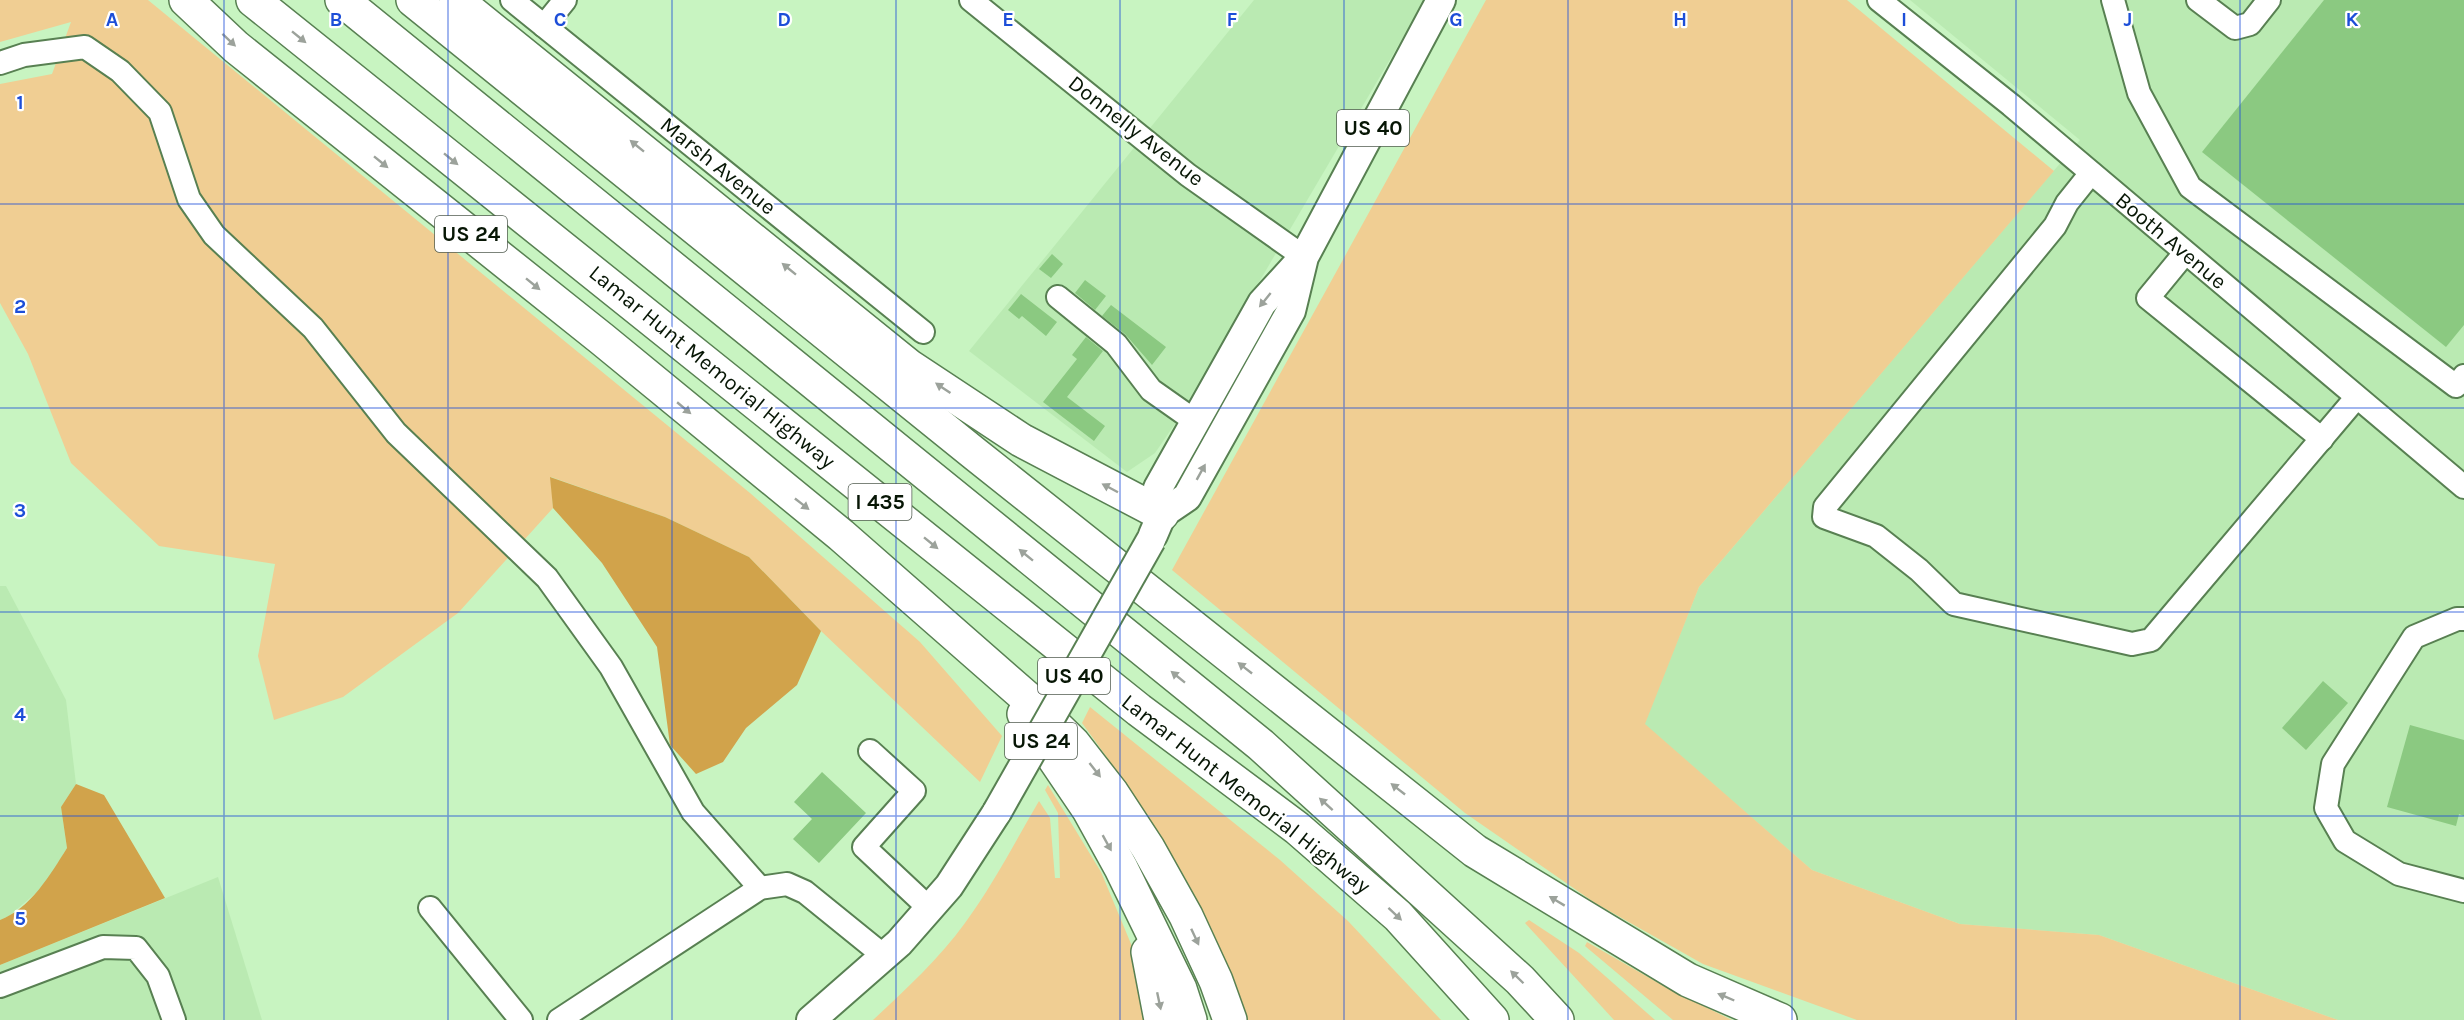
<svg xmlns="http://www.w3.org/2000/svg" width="2464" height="1020" font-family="Karla,sans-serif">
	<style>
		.built { fill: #baeab2 }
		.green { fill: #f0ce93 }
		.forest { fill: #d1a34b }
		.building { fill: #8bc981 }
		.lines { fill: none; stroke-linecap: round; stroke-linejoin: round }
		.minor-casing { stroke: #588052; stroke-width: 26 }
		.major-casing { stroke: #588052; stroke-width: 32 }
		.highway-casing { stroke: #588052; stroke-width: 36 }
		.minor { stroke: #fff; stroke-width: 22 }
		.major { stroke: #fff; stroke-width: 28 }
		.highway { stroke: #fff; stroke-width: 33 }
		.major-bridge-casing { stroke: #588052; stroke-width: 32; stroke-linecap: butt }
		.major-bridge { stroke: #fff; stroke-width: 28 }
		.oneway { fill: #9ca29b }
		.grid { fill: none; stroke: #1d4ed8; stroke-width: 1.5; stroke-opacity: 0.55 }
		.labels { text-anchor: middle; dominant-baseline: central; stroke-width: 4.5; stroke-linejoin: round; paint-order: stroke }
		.shield { fill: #fff; stroke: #515c50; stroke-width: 1.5 }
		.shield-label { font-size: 21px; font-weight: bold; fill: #071605 }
		.street-label { font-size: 22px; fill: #071605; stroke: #fff }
		.grid-label { font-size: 20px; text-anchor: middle; font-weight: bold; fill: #1d4ed8; stroke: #fff; stroke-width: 4.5; stroke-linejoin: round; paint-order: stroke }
	</style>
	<rect width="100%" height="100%" fill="#c8f4c1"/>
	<g class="built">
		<path d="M1254 0H1425L1179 418 1155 453 1127 472 969 351Z"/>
		<path d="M1910 0H2464V1020H2338L2099 935 1960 924 1812 870 1644 724 1699 587 2080 140Z"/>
		<path d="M0 586H6L66 700 76 784 61 807 67 848 44 886 9 916 0 920Z"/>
		<path d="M218 877 262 1020H0V965Z"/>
	</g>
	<g class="green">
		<path d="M0 0H148L750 493 920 642 1002 736 980 782 821 631 749 557 665 517 551 477 553 508 458 613 343 697 274 720 258 656 275 564 159 546 71 463 28 354 0 303V84L52 74 71 22 0 42Z"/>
		<path d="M1486 0H1847L2054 171 1699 587 1645 724 1812 870 1960 924 2099 935 2338 1020H1857L1703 964 1595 903 1465 813 1172 570Z"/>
		<path d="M1090 707 1280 860 1348 921 1441 1020H1247C1211 905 1152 819 1082 723Z"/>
		<path d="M1048 785 1101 872 1119 915 1136 956 1148 1020H873C905 990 939 959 965 923 993 885 1015 842 1039 801L1050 818 1055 878H1060L1058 813 1045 790Z"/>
		<path d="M1529 920 1579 953 1655 1020H1614L1525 923Z"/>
		<path d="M1587 942 1667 988 1732 1020H1673L1585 946Z"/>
	</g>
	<g class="forest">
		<path d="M550 477 665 517 749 557 821 631 797 685 746 728 723 762 696 774 670 745 657 647 602 563 553 508Z"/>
		<path d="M76 784 104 795 165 898 0 965V920C31 908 50 875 67 848L61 807Z"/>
	</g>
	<g class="building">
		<path d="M2324 0H2464V325L2446 347 2202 152Z"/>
		<path d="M1052 254 1063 264 1051 278 1039 269Z"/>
		<path d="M1085 280 1106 296 1095 310 1075 293Z"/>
		<path d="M1021 294 1057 322 1046 336 1022 316 1019 319 1008 310Z"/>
		<path d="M1111 305 1166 347 1152 365 1125 334 1102 316Z"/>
		<path d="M1086 337 1103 351 1067 397 1105 426 1094 441 1043 402 1077 359 1072 355Z"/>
		<path d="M2323 681 2348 703 2306 750 2282 728Z"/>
		<path d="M2410 725 2464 740V816L2459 814 2456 826 2387 807Z"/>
		<path d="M822 772 866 813 819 863 793 839 812 819 794 802Z"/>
	</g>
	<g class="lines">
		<g class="minor-casing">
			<g id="minor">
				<path d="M512 0 923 332"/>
				<path d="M971 0 1188 175 1304 257"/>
				<path d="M1879 0 2011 105 2464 487"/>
				<path d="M2113 0 2139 93 2190 187 2456 386 2464 376"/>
				<path d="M2198 0 2235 28 2250 24 2269 0"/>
				<path d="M544 26 565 0"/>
				<path d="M0 63 24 55 85 47 120 71 160 112 189 199 214 235 313 328 396 433 547 578 611 667 693 812 760 888"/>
				<path d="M2091 173 2067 203 2055 226 1825 507 1824 517 1876 536 1919 570 1954 604 2132 644 2151 640 2356 398"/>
				<path d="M2185 253 2148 298 2322 439"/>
				<path d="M1058 297 1116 344 1151 390 1195 421"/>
				<path d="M2464 619H2457L2414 637 2333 764 2326 808 2345 841 2399 874 2464 891"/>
				<path d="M870 751 914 791 864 847 929 908"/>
				<path d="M430 908 521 1020"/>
				<path d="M0 986 103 947 136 948 158 976 174 1020"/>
				<path d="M559 1020 760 888 787 884 805 892 884 956"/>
			</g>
		</g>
		<g class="major-casing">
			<g id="major">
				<path d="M1162 514 1158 488 1262 303 1303 258"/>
				<path d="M1153 535 1162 514 1187 497 1291 311 1304 257 1441 0"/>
				<path d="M811 1020 899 943 949 886 997 812"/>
			</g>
		</g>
		<g class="highway-casing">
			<g id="highway">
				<path d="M186 0 236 47 602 339 841 535 1027 698 1073 743 1112 793 1148 848 1186 916 1216 981 1230 1020"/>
				<path d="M253 0 1139 710 1297 828 1398 916 1492 1020"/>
				<path d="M342 0 1261 745 1520 980 1557 1020"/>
				<path d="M413 0 975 454 1475 851 1688 980 1780 1020"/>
				<path d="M456 0 909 366 1021 440 1162 514"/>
				<path d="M1024 714 1089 810 1121 868 1180 989 1190 1020"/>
				<path d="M1148 952 1161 1020"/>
			</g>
		</g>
		<use href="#minor" class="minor"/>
		<use href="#major" class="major"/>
		<use href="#highway" class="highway"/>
		<g class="major-bridge-casing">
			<path id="major-bridge" d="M997 812 1151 540"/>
		</g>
		<use href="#major-bridge" class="major-bridge"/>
	</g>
	<defs><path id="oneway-solid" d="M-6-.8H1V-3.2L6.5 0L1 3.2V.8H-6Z" transform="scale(1.5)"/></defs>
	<g class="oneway">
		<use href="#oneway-solid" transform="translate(299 37) rotate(39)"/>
		<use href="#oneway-solid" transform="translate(229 40) rotate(43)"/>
		<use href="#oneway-solid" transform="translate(637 146) rotate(-141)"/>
		<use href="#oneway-solid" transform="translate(451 159) rotate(39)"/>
		<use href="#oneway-solid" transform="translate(381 162) rotate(39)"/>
		<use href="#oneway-solid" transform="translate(789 269) rotate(-141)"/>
		<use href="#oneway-solid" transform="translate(533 284) rotate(39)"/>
		<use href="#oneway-solid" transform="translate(1265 300) rotate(129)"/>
		<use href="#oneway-solid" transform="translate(943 388) rotate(-146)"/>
		<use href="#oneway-solid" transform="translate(684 408) rotate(40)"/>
		<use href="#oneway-solid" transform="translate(1201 472) rotate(-61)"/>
		<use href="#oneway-solid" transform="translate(1110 488) rotate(-152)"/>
		<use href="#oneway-solid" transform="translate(802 504) rotate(38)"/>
		<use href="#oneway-solid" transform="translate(931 543) rotate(39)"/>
		<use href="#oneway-solid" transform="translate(1026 555) rotate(-141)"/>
		<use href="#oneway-solid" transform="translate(1245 668) rotate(-142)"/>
		<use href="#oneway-solid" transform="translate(1178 677) rotate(-141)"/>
		<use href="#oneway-solid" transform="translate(1095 770) rotate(52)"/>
		<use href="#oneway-solid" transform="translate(1398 789) rotate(-142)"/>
		<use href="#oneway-solid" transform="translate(1326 804) rotate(-138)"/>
		<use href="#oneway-solid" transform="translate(1107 843) rotate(61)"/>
		<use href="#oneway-solid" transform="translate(1557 901) rotate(-149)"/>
		<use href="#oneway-solid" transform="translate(1395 914) rotate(43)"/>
		<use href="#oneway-solid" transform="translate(1195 937) rotate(65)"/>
		<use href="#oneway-solid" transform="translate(1517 977) rotate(-136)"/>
		<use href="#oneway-solid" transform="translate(1726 997) rotate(-157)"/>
		<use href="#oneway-solid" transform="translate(1159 1001) rotate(78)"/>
	</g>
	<path class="grid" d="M224 0V1020M448 0V1020M672 0V1020M896 0V1020M1120 0V1020M1344 0V1020M1568 0V1020M1792 0V1020M2016 0V1020M2240 0V1020M0 204H2464M0 408H2464M0 612H2464M0 816H2464"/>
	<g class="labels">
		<g class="shield">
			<rect x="1337" y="110" width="72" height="36" rx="4.5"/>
			<rect x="435" y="216" width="72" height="36" rx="4.5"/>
			<rect x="848.5" y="484" width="63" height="36" rx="4.5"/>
			<rect x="1038" y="658" width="72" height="36" rx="4.5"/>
			<rect x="1005" y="723" width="72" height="36" rx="4.5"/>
		</g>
		<g class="shield-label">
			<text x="1373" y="128">US 40</text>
			<text x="471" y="234">US 24</text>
			<text x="880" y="502">I 435</text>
			<text x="1074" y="676">US 40</text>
			<text x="1041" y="741">US 24</text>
		</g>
		<g class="street-label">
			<text transform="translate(1136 131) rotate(38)">Donnelly Avenue</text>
			<text transform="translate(718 166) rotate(39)">Marsh Avenue</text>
			<text transform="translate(2171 241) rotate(40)">Booth Avenue</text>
			<text transform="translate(712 367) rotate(39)">Lamar Hunt Memorial Highway</text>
			<text transform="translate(1246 794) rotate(38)">Lamar Hunt Memorial Highway</text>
		</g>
	</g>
	<g class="grid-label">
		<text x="112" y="26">A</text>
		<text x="336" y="26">B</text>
		<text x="560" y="26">C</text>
		<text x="784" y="26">D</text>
		<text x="1008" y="26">E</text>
		<text x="1232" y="26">F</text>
		<text x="1456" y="26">G</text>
		<text x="1680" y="26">H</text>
		<text x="1904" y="26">I</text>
		<text x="2128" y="26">J</text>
		<text x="2352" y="26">K</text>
		<text x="20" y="109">1</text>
		<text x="20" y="313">2</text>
		<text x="20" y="517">3</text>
		<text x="20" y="721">4</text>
		<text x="20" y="925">5</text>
	</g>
</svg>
